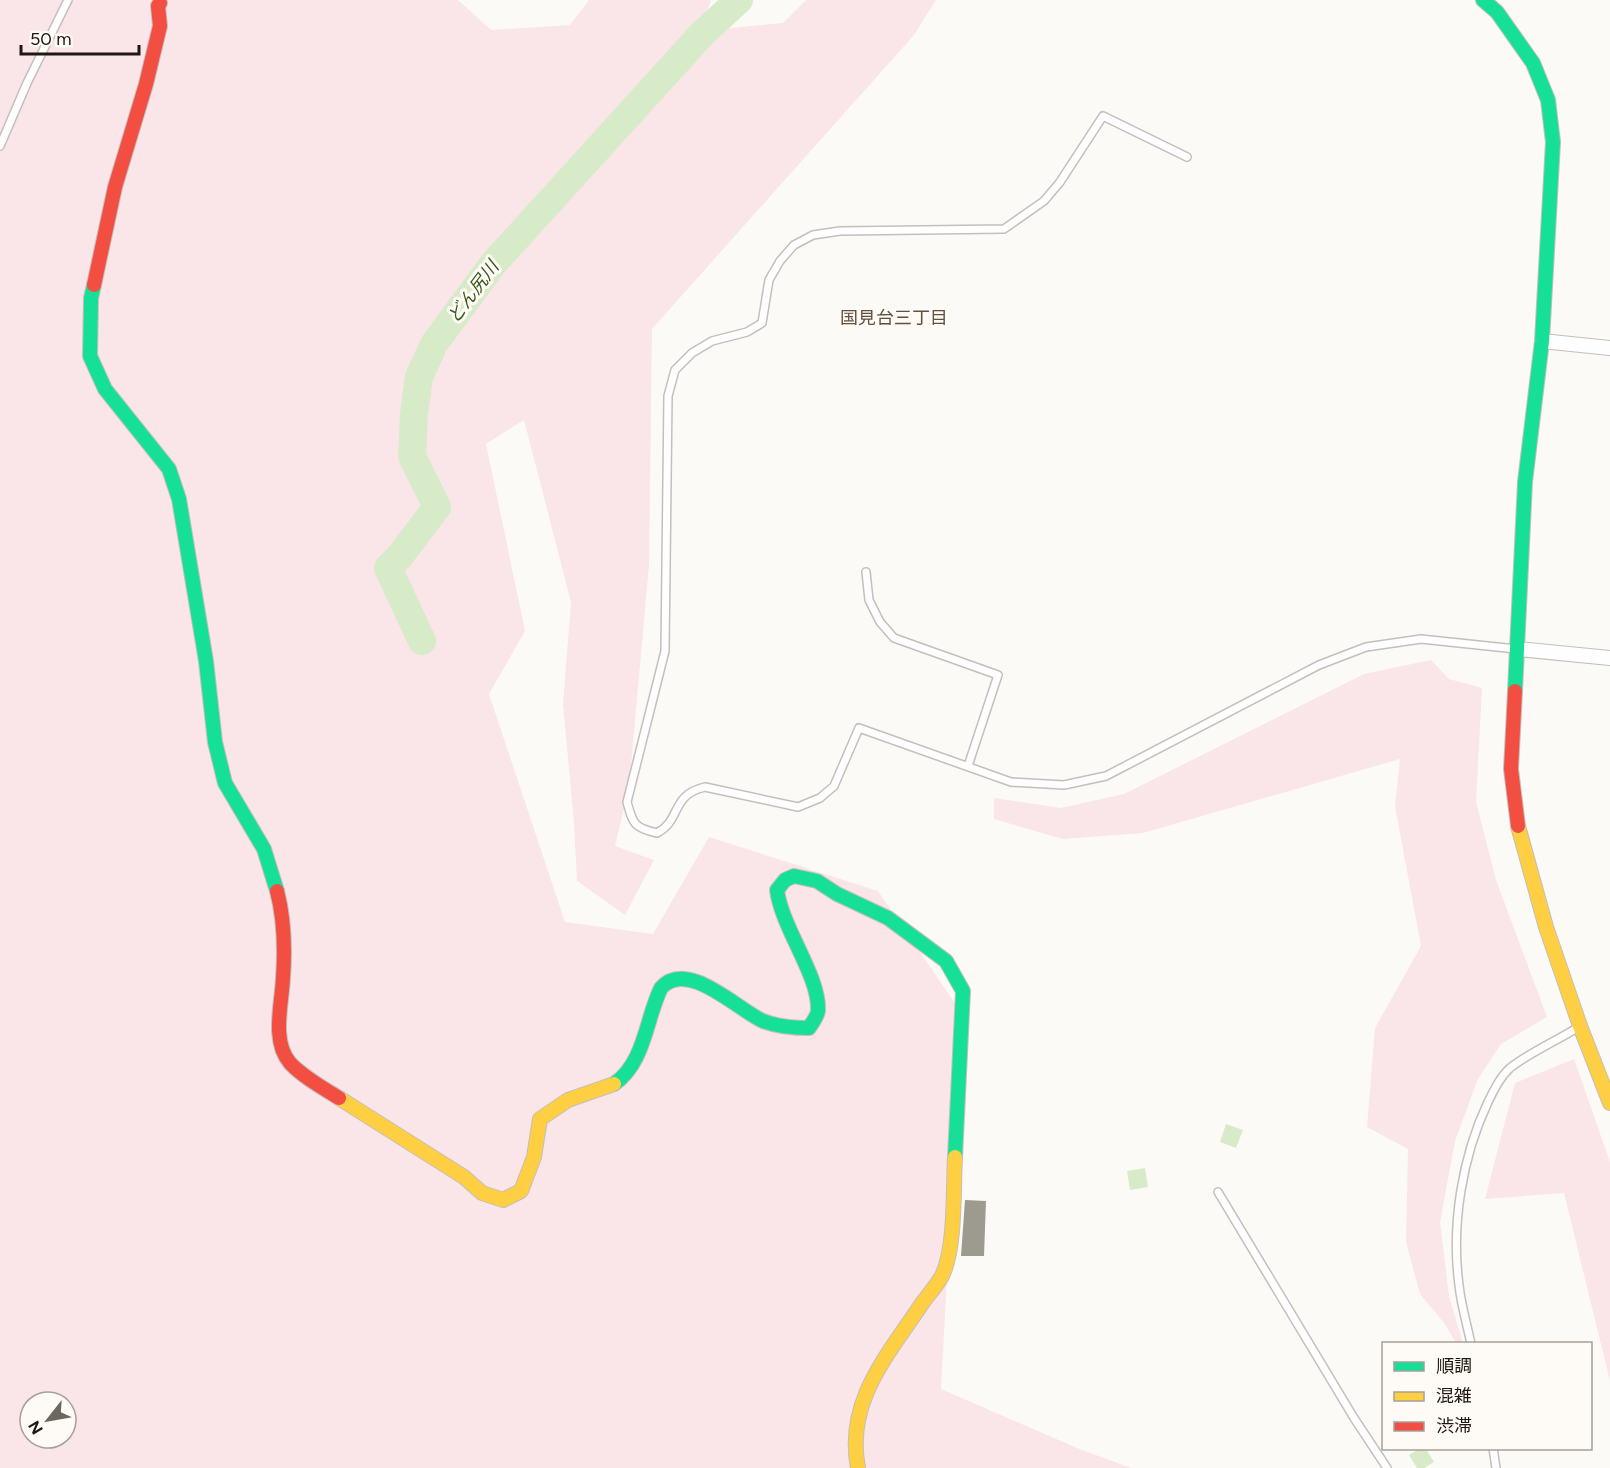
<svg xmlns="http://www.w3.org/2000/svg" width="1610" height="1468" font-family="Figtree,'Noto Sans JP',sans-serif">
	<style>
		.green { fill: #fae5e9; fill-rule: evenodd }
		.water { fill: #d7ebc8 }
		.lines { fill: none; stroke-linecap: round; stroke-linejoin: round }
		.river { stroke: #d7ebc8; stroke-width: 28 }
		.building { fill: #9d9a8f }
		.lane-casing { stroke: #c4bfba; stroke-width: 10 }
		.street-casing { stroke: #c4bfba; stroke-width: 16 }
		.fast-casing { stroke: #c4bfba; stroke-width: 16 }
		.slow-casing { stroke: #c4bfba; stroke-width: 16 }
		.jam-casing { stroke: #c4bfba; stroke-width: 16 }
		.lane { stroke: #fffefe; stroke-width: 7 }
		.street { stroke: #fffefe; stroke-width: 14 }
		.fast { stroke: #16e098; stroke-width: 14 }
		.slow { stroke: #ffcf43; stroke-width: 14 }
		.jam { stroke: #f24e42; stroke-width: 14 }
		.labels { text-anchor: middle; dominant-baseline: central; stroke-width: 6; stroke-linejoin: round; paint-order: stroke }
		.water-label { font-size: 18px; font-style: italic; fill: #365918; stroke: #fefaf5 }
		.neighbourhood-label { font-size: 18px; fill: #63503f; stroke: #fefaf5 }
	</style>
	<rect width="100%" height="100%" fill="#fcfaf7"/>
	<g class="green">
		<path d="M0 0H458L491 30 570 25 589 0H711L700 31 783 23 806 0H936L914 35 652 329 649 565 629 787 615 846 654 860 625 915 577 881 574 823 563 704 571 602 524 420 486 444 525 631 489 694 565 922 653 934 709 837 878 891 961 1012 941 1389 1077 1448 1131 1468H0ZM30 1402H66V1438H30Z"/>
		<path d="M1431 660 1449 679 1482 688 1476 802 1496 880 1547 1017 1501 1044 1478 1079 1455 1141 1440 1222 1449 1296 1463 1344 1456 1343 1445 1324 1420 1294 1406 1242 1408 1149 1367 1127 1375 1028 1421 946 1395 806 1400 759 1143 833 1063 839 994 819V798L1061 808 1124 794 1364 674Z"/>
		<path d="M1574 1059 1610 1162V1381L1564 1193 1485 1199 1515 1083Z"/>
	</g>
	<g class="water">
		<path d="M1226 1124 1243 1130 1236 1148 1220 1142Z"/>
		<path d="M1145 1168 1148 1187 1130 1190 1127 1171Z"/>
		<path d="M1419 1449H1426L1434 1462 1424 1468H1417L1409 1455Z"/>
	</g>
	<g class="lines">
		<path class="river" d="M422 641 388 568 400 556 437 507 412 456 414 414 419 377 434 344 493 264 702 34 739 0"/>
	</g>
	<path class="building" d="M965 1200 986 1201 984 1256H961Z"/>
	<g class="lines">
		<g class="lane-casing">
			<g id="lane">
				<path d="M0 146 27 83 68 0"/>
				<path d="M1187 157 1103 116 1060 182 1044 201 1004 229 840 231 813 235 794 245 780 261 769 280 762 323 747 332 712 341 692 353 675 370 668 396 665 651 627 802C633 824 634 828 657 833 682 820 670 795 705 787L798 807 820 798 834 786 859 728 1011 782 1064 785 1106 776 1319 665 1366 647 1421 639 1516 649"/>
				<path d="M866 572 869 600 880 622 894 638 998 675 968 766"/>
				<path d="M1218 1192 1354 1418 1387 1468"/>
				<path d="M1471 1344C1467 1324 1461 1305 1459 1285 1451 1225 1462 1157 1488 1102 1494 1090 1500 1077 1510 1068 1527 1054 1558 1040 1577 1028"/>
				<path d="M1493 1448 1496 1468"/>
			</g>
		</g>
		<g class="street-casing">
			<g id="street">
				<path d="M1542 341 1610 348"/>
				<path d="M1518 649 1610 658"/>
			</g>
		</g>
		<g class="fast-casing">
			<g id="fast">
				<path d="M1483 0 1497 12 1533 63 1548 100 1553 142 1542 341 1525 482 1515 691"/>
				<path d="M94 285 91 298 90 356 105 389 169 469 179 499 206 661 215 742 225 783 264 849 277 891"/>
				<path d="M614 1084C645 1063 646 1018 661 988 687 958 738 1010 763 1021 778 1027 793 1028 809 1028 812 1023 817 1017 818 1011 820 976 782 929 777 890L785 880 794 876 817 881 837 894 888 918 946 961 963 991 955 1157"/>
			</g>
		</g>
		<g class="slow-casing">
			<g id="slow">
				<path d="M1518 826 1546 927 1580 1026 1610 1103"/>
				<path d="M339 1098 464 1177 482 1193 503 1200 521 1191 534 1157 540 1119 568 1100 614 1084"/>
				<path d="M858 1468C845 1401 888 1355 923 1302 929 1294 937 1285 942 1276 956 1247 953 1190 955 1157"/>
			</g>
		</g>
		<g class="jam-casing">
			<g id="jam">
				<path d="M94 285 115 187 146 84 160 26 158 6 160 3"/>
				<path d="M1515 691 1511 769 1518 826"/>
				<path d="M277 891C284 918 285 950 283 978 282 1003 271 1041 290 1063 303 1077 323 1088 339 1098"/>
			</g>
		</g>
		<use href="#lane" class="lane"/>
		<use href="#street" class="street"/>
		<use href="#fast" class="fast"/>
		<use href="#slow" class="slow"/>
		<use href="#jam" class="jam"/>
	</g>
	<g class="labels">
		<g class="water-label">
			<text transform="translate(473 292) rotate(-53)">どん尻川</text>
		</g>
		<g class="neighbourhood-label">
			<text x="894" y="318">国見台三丁目</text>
		</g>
	</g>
	<rect x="1382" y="1342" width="210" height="108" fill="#fefaf5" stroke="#a5a099" stroke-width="1.5"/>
	<rect x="1394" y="1362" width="30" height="9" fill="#16e098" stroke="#a5a099" stroke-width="1.5"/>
	<text x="1436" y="1372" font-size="18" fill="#1f1810">順調</text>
	<rect x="1394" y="1392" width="30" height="9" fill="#ffcf43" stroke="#a5a099" stroke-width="1.5"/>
	<text x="1436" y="1402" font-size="18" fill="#1f1810">混雑</text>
	<rect x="1394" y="1422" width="30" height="9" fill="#f24e42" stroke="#a5a099" stroke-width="1.5"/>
	<text x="1436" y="1432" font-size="18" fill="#1f1810">渋滞</text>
	<g transform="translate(48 1420) rotate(239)"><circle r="28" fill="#fefaf5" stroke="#a5a099" stroke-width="1.5"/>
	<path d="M0-4.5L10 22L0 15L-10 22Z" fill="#6c6761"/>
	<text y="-9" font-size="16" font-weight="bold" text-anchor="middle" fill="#1f1810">N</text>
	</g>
	<path d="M21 45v9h118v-9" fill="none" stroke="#1f1810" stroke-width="3"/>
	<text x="30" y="45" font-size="18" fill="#1f1810" stroke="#fefaf5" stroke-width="4.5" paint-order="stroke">50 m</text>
</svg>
